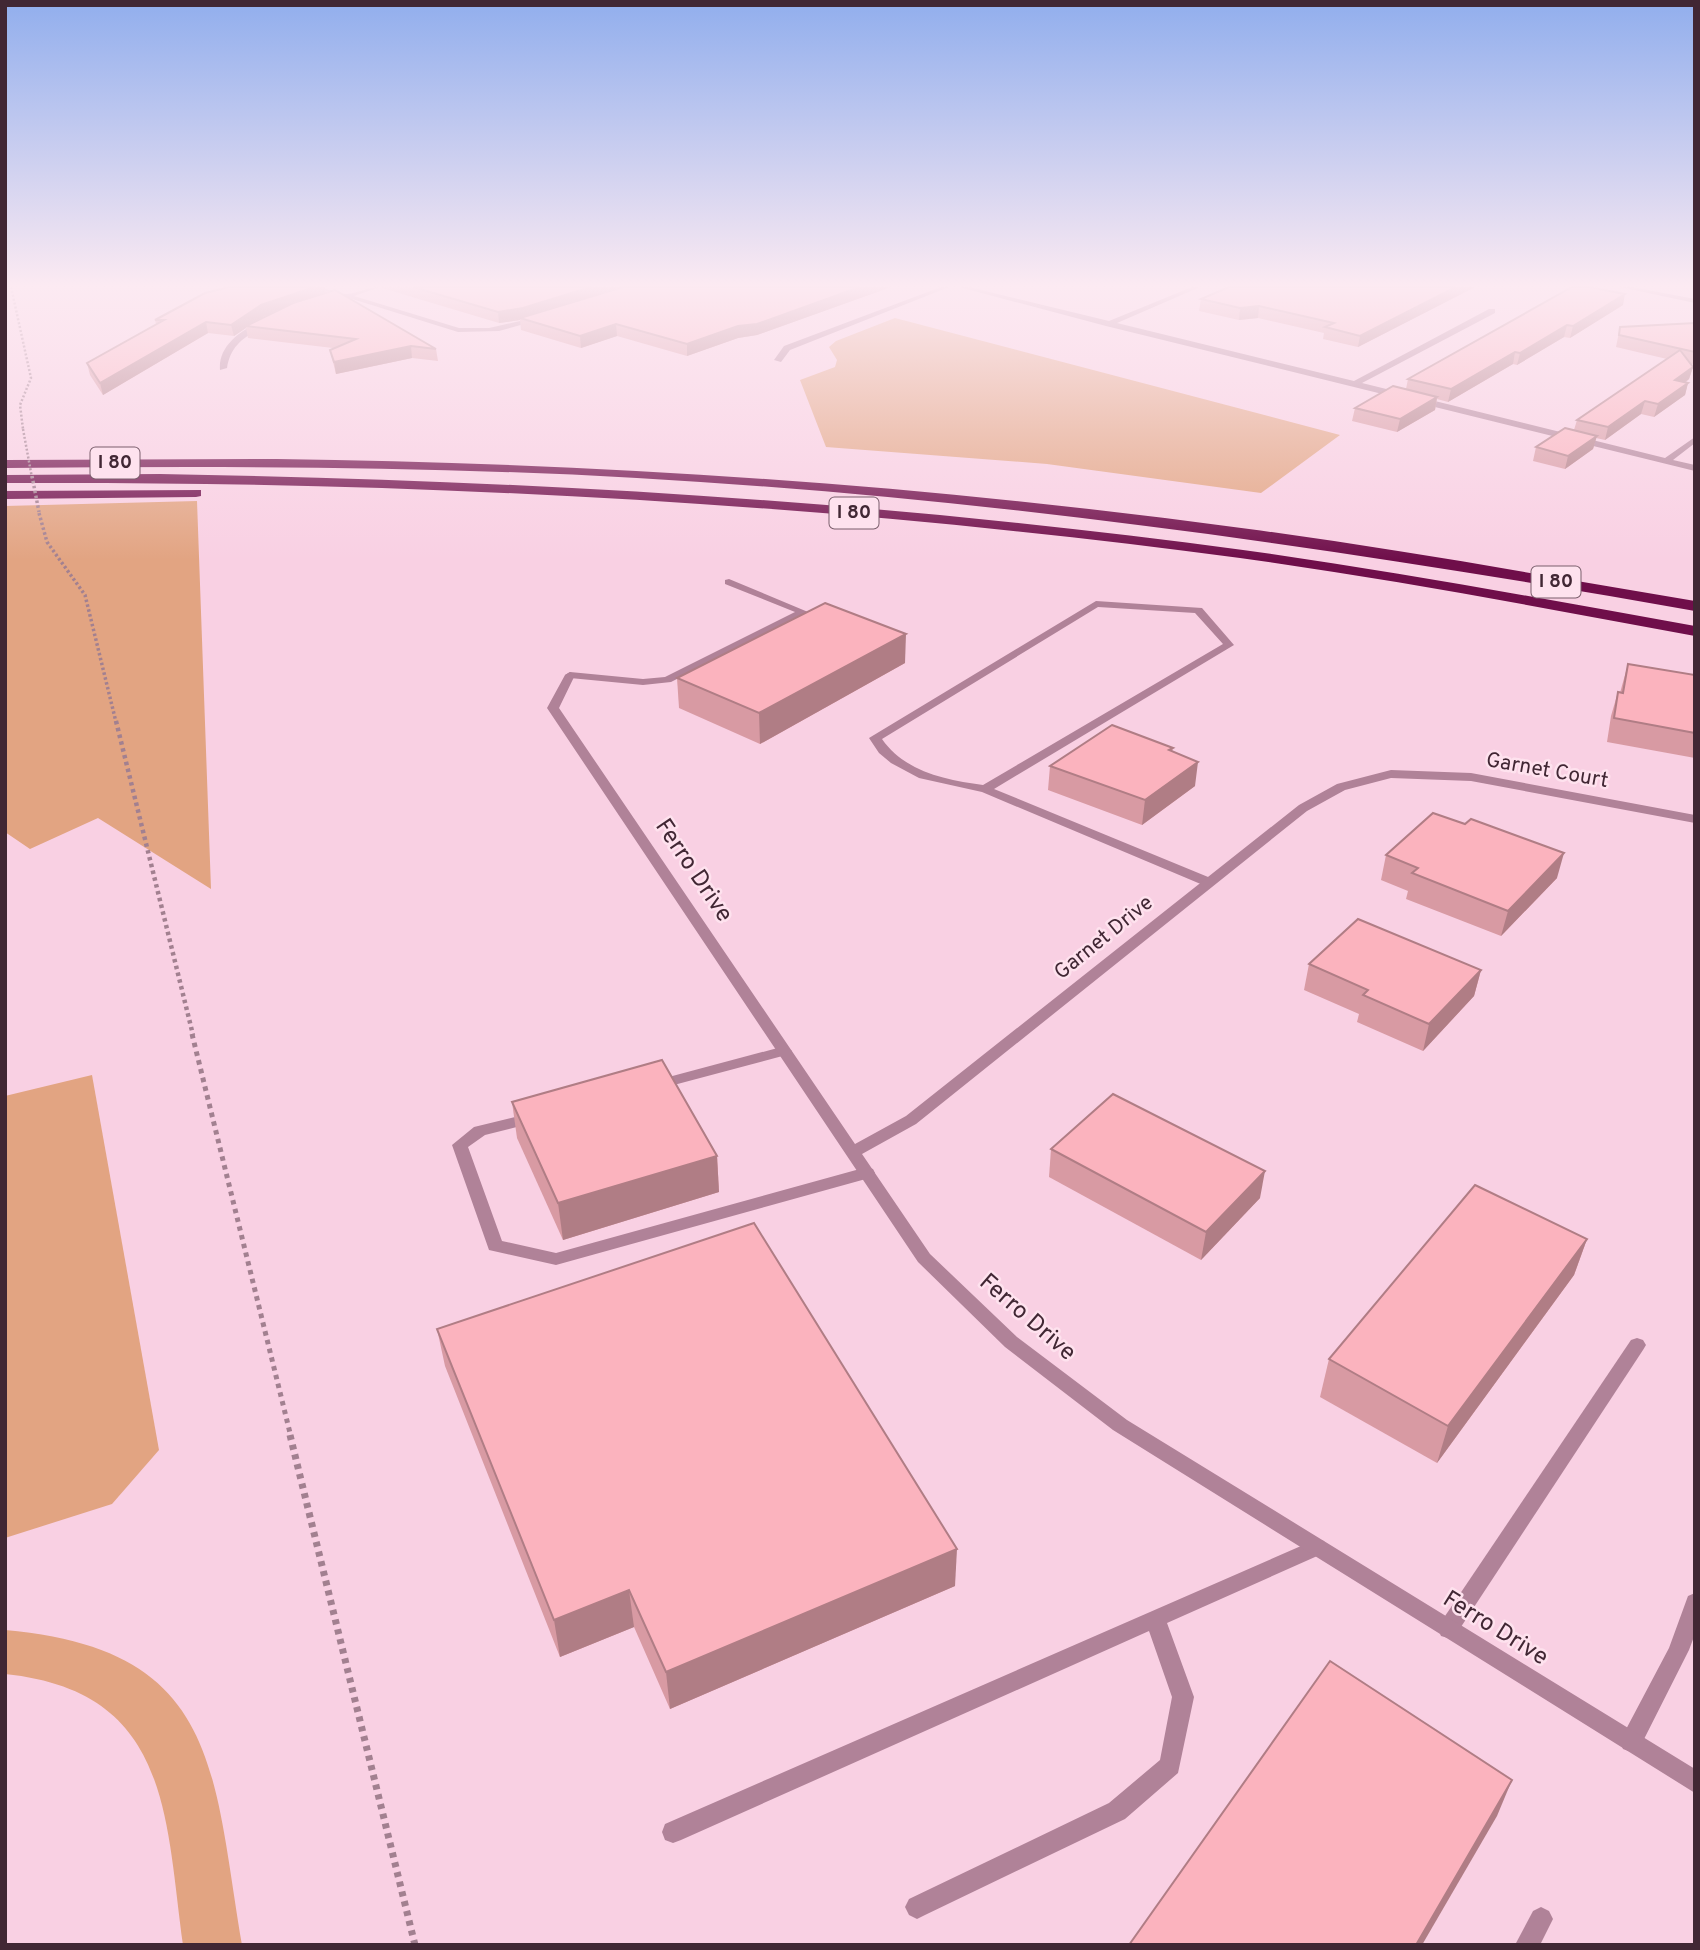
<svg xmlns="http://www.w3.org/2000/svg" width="1700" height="1950" font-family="Overpass,sans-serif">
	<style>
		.green { fill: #e2a482 }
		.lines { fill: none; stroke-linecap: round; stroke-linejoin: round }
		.path-far4 { stroke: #a28090; stroke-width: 2.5; stroke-dasharray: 2 2; stroke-linecap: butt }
		.path-far3 { stroke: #a28090; stroke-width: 3.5; stroke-dasharray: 2.5 2.5; stroke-linecap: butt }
		.path-far2 { stroke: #a28090; stroke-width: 4.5; stroke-dasharray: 3.5 3.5; stroke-linecap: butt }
		.path-far1 { stroke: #a28090; stroke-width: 5; stroke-dasharray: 4.5 4.5; stroke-linecap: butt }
		.path { stroke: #a28090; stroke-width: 7; stroke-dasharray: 5 5; stroke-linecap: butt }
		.service { fill: #b08298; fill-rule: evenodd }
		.minor { fill: #b08298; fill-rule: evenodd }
		.tertiary { fill: #b08298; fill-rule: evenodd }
		.motorway { fill: #6f0e4a; fill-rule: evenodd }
		.path-bridge-far1 { stroke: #a28090; stroke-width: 2.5; stroke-dasharray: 2 2; stroke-linecap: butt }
		.path-bridge { stroke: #a28090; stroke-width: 3.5; stroke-dasharray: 2.5 2.5; stroke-linecap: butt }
		.wall { fill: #d89aa3 }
		.shaded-wall { fill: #b07d85 }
		.building { fill: #fbb3be; stroke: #b07d85; stroke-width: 2 }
		.labels { text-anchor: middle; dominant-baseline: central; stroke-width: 5; stroke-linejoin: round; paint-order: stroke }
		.shield { fill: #fee2ee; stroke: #7a5f6c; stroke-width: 2 }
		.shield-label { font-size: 19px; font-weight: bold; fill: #412734 }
		.street-label { font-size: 21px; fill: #412734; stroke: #fee2ee }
		.near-street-label { font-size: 24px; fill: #412734; stroke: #fee2ee }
	</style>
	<rect width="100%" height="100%" fill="#f9d0e3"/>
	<g class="green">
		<path d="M895 318 1340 435 1261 493 1047 464 826 447 800 380 835 367 837 360 829 347 836 341Z"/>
		<path d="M197 501 211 889 98 818 30 849 5 832V506Z"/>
		<path d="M92 1075 159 1450 112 1504 5 1538V1096Z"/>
		<path d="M5 1630C220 1649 212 1769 242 1945H183C165 1814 170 1691 5 1674Z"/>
	</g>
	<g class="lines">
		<path class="path-far4" d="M11 287 31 378 20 405 23 429"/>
		<path class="path-far3" d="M39 513 47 542 85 595 116 722"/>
		<path class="path-far2" d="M116 721 193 1035"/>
		<path class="path-far1" d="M192 1034 291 1437"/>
		<path class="path" d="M290 1435 415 1945"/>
		<g class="service">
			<path d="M729 579 808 612 671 682 643 685 570 678 565 675 570 672 643 679 665 677 795 612 725 584V580Z"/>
			<path d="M1096 601 1202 608 1234 645 994 789 1213 879 1215 882 1213 885H1203L982 792 919 778 891 763 879 753 869 738ZM1098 607 1195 613 1223 644 983 785C946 780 905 772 882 739Z"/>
			<path d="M785 1046 792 1051 790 1054 655 1090 647 1085 650 1082Z"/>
			<path d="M531 1113 536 1114 539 1118 536 1122 485 1135 468 1147 502 1241 556 1253 867 1167 873 1169 875 1173 873 1177 556 1265 489 1250 452 1145 474 1127Z"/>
			<path d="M1637 1338 1643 1340 1646 1345 1643 1350 1455 1636 1448 1638 1441 1636 1438 1629 1441 1622 1631 1340Z"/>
			<path d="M1317 1539 1324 1541 1327 1547 1324 1553 1167 1623 1194 1697 1178 1773 1125 1819 925 1915 917 1919 909 1915 905 1907 909 1899 1109 1803 1160 1760 1172 1697 1149 1631 681 1840 673 1843 665 1840 662 1832 665 1824Z"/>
			<path d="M1695 1593V1634L1689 1650 1639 1749 1631 1752 1623 1749 1620 1742 1623 1735 1669 1648 1688 1596Z"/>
			<path d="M1541 1907 1549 1911 1553 1919 1540 1945H1515L1533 1911Z"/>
		</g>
		<g class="minor">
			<path d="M314 287C325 287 336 294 347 294 358 293 368 287 380 287L354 296 459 328H489L538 317 542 319 499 331 458 332Z"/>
			<path d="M941 287H949L790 350 781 362 774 360 784 346Z"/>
			<path d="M959 287H969L1109 321 1192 287H1200L1117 323 1354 381 1489 309H1495V313L1362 383 1665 458 1695 437V443L1673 460 1695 465V471L1106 326Z"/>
			<path d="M261 321 268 323C248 336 231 342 227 368L220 370C218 345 242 330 261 321Z"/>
			<path d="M570 672 575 675 559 708 855 1144 906 1116 1299 805 1337 784 1391 770 1471 773 1695 815V823L1471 781 1391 778 1345 790 1307 811 916 1124 862 1154 930 1254 1017 1337 1127 1420 1695 1769V1793L1113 1430 1005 1347 918 1262 547 708 565 675Z"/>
		</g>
		<path class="tertiary" d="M1620 287H1632L1695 299V303Z"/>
		<g class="motorway">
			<path d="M277 459C602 463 927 485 1249 529 1398 549 1546 576 1695 601V611C1344 549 993 498 637 478 426 466 216 466 5 468V460Z"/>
			<path d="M160 474C522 480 884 501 1243 550 1394 571 1544 599 1695 626V636C1544 608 1392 579 1240 558 830 503 418 481 5 483V475Z"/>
			<path d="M201 490V496L196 497 5 499V491Z"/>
		</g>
		<path class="path-bridge-far1" d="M23 429 32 478"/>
		<path class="path-bridge" d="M32 476 39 512"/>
	</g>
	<g class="wall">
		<path d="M229 287H325L326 293 436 349 438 361 412 358 336 374 330 350 333 348 248 338 246 328 234 336 208 333 103 395 90 375 87 363 156 324 155 320Z"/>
		<path d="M381 287H891L757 335 738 338 687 356 617 336 581 348 521 330 520 320 499 323 382 288Z"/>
		<path d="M1229 287H1475L1358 347 1323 339 1324 333 1258 318 1239 320 1199 311 1201 299Z"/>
		<path d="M1623 305 1570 338 1564 337 1517 365 1513 364 1448 402 1437 399 1435 410 1397 432 1352 421 1355 408 1406 389 1408 379Z"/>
		<path d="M1695 323V365L1690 364 1693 367 1689 379 1686 382 1688 383 1685 395 1654 417 1641 414 1605 440 1596 438 1593 449 1565 469 1533 461 1536 447 1574 430 1577 420 1667 359 1616 347 1620 327Z"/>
		<path d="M905 663 760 744 679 708 677 678Z"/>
		<path d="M1628 664 1695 675V758L1607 742 1611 716 1618 692 1620 693Z"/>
		<path d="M1173 748 1172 752 1195 786 1142 825 1048 790 1050 766Z"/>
		<path d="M1386 855 1557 878 1501 936 1406 899 1408 891 1381 880Z"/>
		<path d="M1309 964 1481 970 1474 996 1423 1051 1357 1022 1359 1014 1304 990Z"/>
		<path d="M512 1102 717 1156 719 1192 563 1240 517 1138Z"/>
		<path d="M1051 1149 1260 1198 1201 1260 1049 1177Z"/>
		<path d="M1587 1239 1574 1275 1437 1463 1320 1397 1329 1359Z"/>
		<path d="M437 1329 955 1586 670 1709 634 1627 560 1657 445 1366Z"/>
	</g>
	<g class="shaded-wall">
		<path d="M315 287H325L326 295 264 316 248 327 246 326V328L234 336 231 325 261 305Z"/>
		<path d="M591 287H626L520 318V320L499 323 498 312Z"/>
		<path d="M860 287H891L757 335 738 338 687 356V344L738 326Z"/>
		<path d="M1456 287H1475L1358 347 1360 336Z"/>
		<path d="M1625 294 1623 305 1570 338 1573 326Z"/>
		<path d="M1259 306 1258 318 1239 320 1240 308Z"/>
		<path d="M206 322 208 333 103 395 100 383Z"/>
		<path d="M616 324 617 336 581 348 580 336Z"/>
		<path d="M1567 325 1564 337 1517 365 1520 353Z"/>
		<path d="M411 346 412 358 336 374 334 362Z"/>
		<path d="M1515 352 1513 364 1448 402 1451 389Z"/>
		<path d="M1693 367 1689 379 1672 392 1675 380Z"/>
		<path d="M1688 383 1685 395 1654 417 1658 404Z"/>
		<path d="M1437 397 1435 410 1397 432 1400 419Z"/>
		<path d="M1645 401 1641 414 1605 440 1608 427Z"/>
		<path d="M1597 436 1593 449 1565 469 1568 456Z"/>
		<path d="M906 634 905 663 760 744 759 713Z"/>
		<path d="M1198 762 1195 786 1142 825 1145 800Z"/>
		<path d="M1564 853 1557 878 1501 936 1508 911Z"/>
		<path d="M1481 970 1474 996 1423 1051 1429 1024Z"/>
		<path d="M717 1156 719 1192 563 1240 558 1203Z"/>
		<path d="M1265 1171 1260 1198 1201 1260 1206 1232Z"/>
		<path d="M1587 1239 1574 1275 1437 1463 1448 1426Z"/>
		<path d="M957 1549 955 1586 670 1709 666 1672Z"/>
		<path d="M629 1590 634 1627 560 1657 554 1620Z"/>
		<path d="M1512 1780 1497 1816 1422 1945H1416Z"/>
	</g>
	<g class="building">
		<path d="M229 287H315L261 305 231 325 206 322 100 383 87 363 164 320H155L205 293Z"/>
		<path d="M413 287H591L523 308 498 312Z"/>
		<path d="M623 287H860L757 324 738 326 687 344 616 324 580 336 520 318Z"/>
		<path d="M1229 287H1456L1360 336 1325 327 1334 323 1259 306 1240 308 1201 299Z"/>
		<path d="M1572 287H1589L1625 294 1573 326 1567 325 1520 353 1515 352 1451 389 1408 379Z"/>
		<path d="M335 290 436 349 411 346 334 362 330 350 356 339 246 326 293 303Z"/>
		<path d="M1695 323V352L1619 335 1620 327Z"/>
		<path d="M1680 350 1693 367 1675 380 1688 383 1658 404 1645 401 1608 427 1577 420Z"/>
		<path d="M1393 386 1437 397 1400 419 1355 408Z"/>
		<path d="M1565 428 1597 436 1568 456 1536 447Z"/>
		<path d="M825 603 906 634 759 713 677 678Z"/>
		<path d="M1628 664 1695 675V733L1614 718 1618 692 1623 693Z"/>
		<path d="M1112 725 1173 748 1169 750 1198 762 1145 800 1050 766Z"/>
		<path d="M1433 813 1465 824 1471 819 1564 853 1508 911 1412 873 1418 868 1386 855Z"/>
		<path d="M1358 919 1481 970 1429 1024 1363 995 1368 990 1309 964Z"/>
		<path d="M662 1060 717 1156 558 1203 512 1102Z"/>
		<path d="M1113 1094 1265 1171 1206 1232 1051 1149Z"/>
		<path d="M1475 1185 1587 1239 1448 1426 1329 1359Z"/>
		<path d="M754 1223 957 1549 666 1672 629 1590 554 1620 437 1329Z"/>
		<path d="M1330 1661 1512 1780 1416 1945H1129Z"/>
	</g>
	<linearGradient id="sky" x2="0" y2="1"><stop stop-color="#91aeed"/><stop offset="0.51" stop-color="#fceaf2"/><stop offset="1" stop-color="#fceaf2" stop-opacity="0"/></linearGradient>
	<rect width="1700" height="560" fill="url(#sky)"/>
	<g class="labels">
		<g class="shield">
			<rect x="90.5" y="447.5" width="49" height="31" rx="5"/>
			<rect x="829.5" y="497.5" width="49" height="31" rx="5"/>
			<rect x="1531.5" y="566.5" width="49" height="31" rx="5"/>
		</g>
		<g class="shield-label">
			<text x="115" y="463">I 80</text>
			<text x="854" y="513">I 80</text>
			<text x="1556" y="582">I 80</text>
		</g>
		<g class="street-label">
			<text transform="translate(1547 771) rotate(10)">Garnet Court</text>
			<text transform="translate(1104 938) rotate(-39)">Garnet Drive</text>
		</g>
		<g class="near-street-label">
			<text transform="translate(693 871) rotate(56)">Ferro Drive</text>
			<text transform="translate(1027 1318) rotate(41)">Ferro Drive</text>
			<text transform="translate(1495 1629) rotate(32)">Ferro Drive</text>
		</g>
	</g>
	<rect width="1700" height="1950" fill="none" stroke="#412734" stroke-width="14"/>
</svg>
